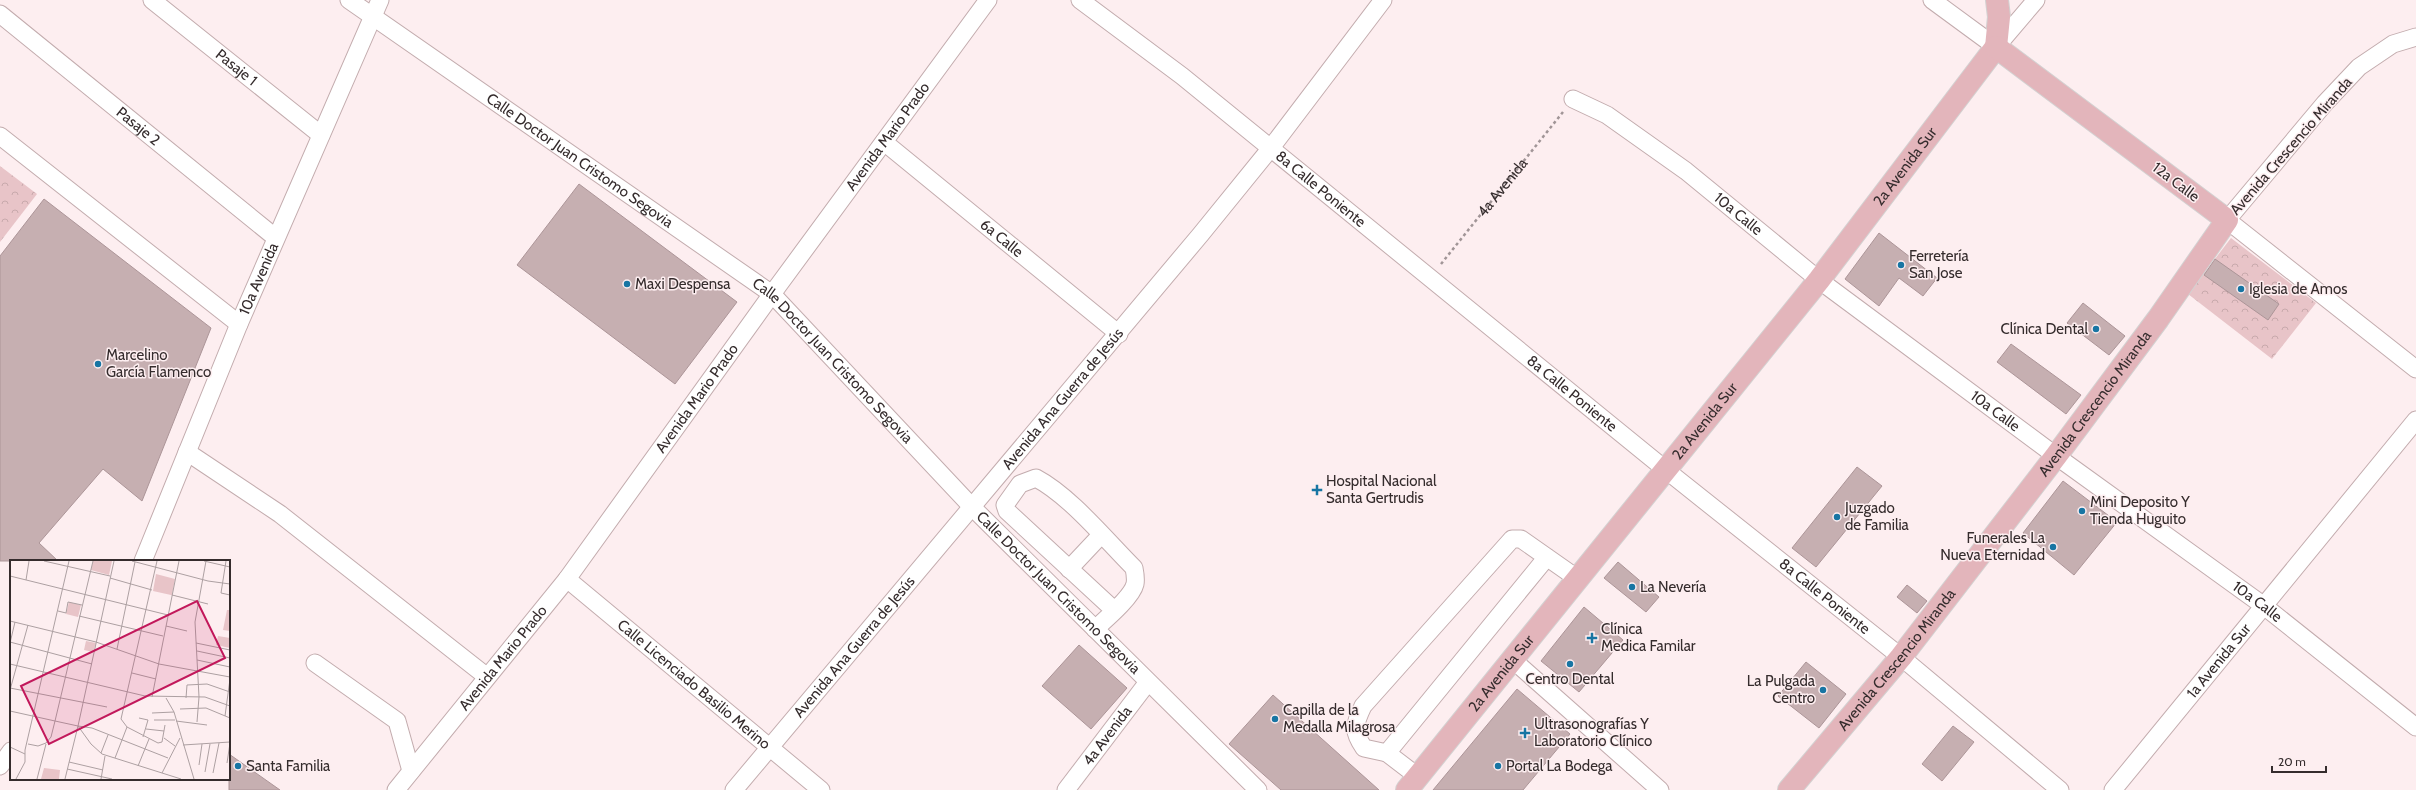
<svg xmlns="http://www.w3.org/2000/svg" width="2416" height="790" font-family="Cabin,sans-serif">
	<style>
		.park { fill: url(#park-crowns) }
		.building { fill: #c6afb1; stroke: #ac9598 }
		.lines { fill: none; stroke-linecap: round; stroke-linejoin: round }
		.minor-casing { stroke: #c3acae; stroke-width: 19 }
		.major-casing { stroke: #d3d1d1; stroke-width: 24 }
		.path { stroke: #a19597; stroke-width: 2.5; stroke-dasharray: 3 3; stroke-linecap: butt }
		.minor { stroke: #fff; stroke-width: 17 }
		.major { stroke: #e3b5bb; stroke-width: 22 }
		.poi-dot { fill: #1775a3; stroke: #fdeef0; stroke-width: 1.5 }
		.labels { text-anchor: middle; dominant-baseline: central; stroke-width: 3; stroke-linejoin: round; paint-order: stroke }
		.street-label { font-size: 15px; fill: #352c2d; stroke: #fdeef0 }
		.poi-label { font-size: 15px; fill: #352c2d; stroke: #fdeef0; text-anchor: start }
		.inset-road { fill: none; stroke: #ada0a2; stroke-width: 1 }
		.view { fill: #c2185b; fill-opacity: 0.15; stroke: #c2185b; stroke-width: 2 }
		.inset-edge { fill: none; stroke: #352c2d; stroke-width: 2 }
	</style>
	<defs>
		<pattern id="park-crowns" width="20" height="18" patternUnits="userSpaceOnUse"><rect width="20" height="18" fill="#e8c4c8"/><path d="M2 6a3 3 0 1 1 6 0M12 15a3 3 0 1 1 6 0" fill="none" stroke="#c8a9ac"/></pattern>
	</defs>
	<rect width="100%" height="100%" fill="#fdeef0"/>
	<g class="park">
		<path d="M0 166 37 194 0 242Z"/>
		<path d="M2231 238 2316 303 2272 359 2188 294Z"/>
	</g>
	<g class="building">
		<path d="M579 184 737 302 675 384 517 265Z"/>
		<path d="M44 199 211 328 142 501 103 469 39 543 58 561H0V256Z"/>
		<path d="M1879 233 1937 278 1923 296 1899 278 1879 306 1845 279Z"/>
		<path d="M2215 259 2279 304 2268 320 2204 275Z"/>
		<path d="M2083 303 2125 336 2109 355 2067 323Z"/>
		<path d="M2011 344 2081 395 2066 414 1997 362Z"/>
		<path d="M1857 467 1882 486 1816 567 1792 548Z"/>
		<path d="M2063 481 2117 522 2074 575 2023 533Z"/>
		<path d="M1618 562 1659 597 1646 612 1604 578Z"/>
		<path d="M1907 585 1927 601 1917 613 1897 597Z"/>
		<path d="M1584 607 1623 640 1579 692 1541 661Z"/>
		<path d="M1079 645 1127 688 1091 729 1042 686Z"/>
		<path d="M1806 662 1846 694 1819 728 1778 696Z"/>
		<path d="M1517 689 1570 734 1523 790H1433Z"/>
		<path d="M1273 695 1379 790H1281L1229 744Z"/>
		<path d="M1953 726 1974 742 1942 781 1922 764Z"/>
		<path d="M229 754 280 790H229Z"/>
	</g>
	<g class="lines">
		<g class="minor-casing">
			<g id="minor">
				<path id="s2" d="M152 0 321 135"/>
				<path id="s3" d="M349 0 772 294 973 508 1258 790"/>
				<path id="s4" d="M1080 0 1182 76 1666 470 1901 657 2060 790"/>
				<path d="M1932 0 1996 47 2036 0"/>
				<path id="s5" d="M0 14 276 238"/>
				<path d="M2416 37 2393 44 2359 67 2325 103 2227 220 2416 369"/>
				<path id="s6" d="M1573 99 1607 115 1686 171 1819 280 2056 456 2264 606 2416 727"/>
				<path d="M0 136 239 324"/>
				<path id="s7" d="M884 142 1119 334"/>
				<path d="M187 452 280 514 486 676"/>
				<path d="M1547 557 1387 753 1364 748C1352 731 1354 725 1363 706L1512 539H1521L1578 579"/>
				<path id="s8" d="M143 561 239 324 380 0"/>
				<path d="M1069 569 1101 535"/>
				<path id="s9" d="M567 579 821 790"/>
				<path d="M1095 629C1106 619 1132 597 1135 584 1136 579 1135 573 1134 568 1106 540 1070 496 1036 478L1020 484 1005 505 1007 511 1114 610"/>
				<path d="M1513 660 1660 790"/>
				<path d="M315 663 397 721 411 771"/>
				<path d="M1387 753 1417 776"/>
				<path d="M0 766 11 751"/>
				<path id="s10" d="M396 790 567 579 772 294 988 0"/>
				<path id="s11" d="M734 790 1201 234 1270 149 1383 0"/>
				<path id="s12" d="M1066 790 1148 682"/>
				<path id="s13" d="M2113 790 2416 420"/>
			</g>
		</g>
		<g class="major-casing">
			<g id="major">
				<path d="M1996 47 1999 17 1997 0"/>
				<path id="s14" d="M1407 790 1819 280 1996 47"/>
				<path id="s15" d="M1789 790 1901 657 2056 456 2158 319 2227 220 1996 47"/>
			</g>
		</g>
		<path class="path" id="s1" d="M1441 264 1563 112"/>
		<use href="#minor" class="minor"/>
		<use href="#major" class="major"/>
	</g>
	<g class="poi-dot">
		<circle cx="1901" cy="265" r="4"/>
		<circle cx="627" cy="284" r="4"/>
		<circle cx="2241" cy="289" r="4"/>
		<circle cx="2096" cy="329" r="4"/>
		<circle cx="98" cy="364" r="4"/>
		<path d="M1315 484h4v4h4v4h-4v4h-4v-4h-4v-4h4z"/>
		<circle cx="2082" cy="511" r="4"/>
		<circle cx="1837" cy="517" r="4"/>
		<circle cx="2053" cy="547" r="4"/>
		<circle cx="1632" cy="587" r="4"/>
		<path d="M1590 632h4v4h4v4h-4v4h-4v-4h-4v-4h4z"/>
		<circle cx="1570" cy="664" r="4"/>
		<circle cx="1823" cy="690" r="4"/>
		<circle cx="1275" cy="719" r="4"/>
		<path d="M1523 727h4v4h4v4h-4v4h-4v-4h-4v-4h4z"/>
		<circle cx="238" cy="766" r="4"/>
		<circle cx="1498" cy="766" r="4"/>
	</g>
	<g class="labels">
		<g class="street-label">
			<text stroke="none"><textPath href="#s2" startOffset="108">Pasaje 1</textPath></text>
			<text stroke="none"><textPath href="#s5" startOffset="178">Pasaje 2</textPath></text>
			<text stroke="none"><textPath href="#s10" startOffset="818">Avenida Mario Prado</textPath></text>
			<text transform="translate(2291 146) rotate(-49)">Avenida Crescencio Miranda</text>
			<text stroke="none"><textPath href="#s3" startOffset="281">Calle Doctor Juan Cristomo Segovia</textPath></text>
			<text stroke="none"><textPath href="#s14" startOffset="798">2a Avenida Sur</textPath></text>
			<text transform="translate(2176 182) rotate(37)">12a Calle</text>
			<text stroke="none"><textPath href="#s1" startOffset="98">4a Avenida</textPath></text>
			<text stroke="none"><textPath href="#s4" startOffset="306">8a Calle Poniente</textPath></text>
			<text stroke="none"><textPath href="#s6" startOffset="202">10a Calle</textPath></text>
			<text stroke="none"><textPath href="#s7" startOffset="152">6a Calle</textPath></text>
			<text stroke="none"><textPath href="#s8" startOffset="305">10a Avenida</textPath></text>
			<text stroke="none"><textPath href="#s3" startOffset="605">Calle Doctor Juan Cristomo Segovia</textPath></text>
			<text stroke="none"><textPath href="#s4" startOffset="630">8a Calle Poniente</textPath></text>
			<text stroke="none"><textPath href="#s10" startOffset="494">Avenida Mario Prado</textPath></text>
			<text stroke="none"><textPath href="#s11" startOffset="511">Avenida Ana Guerra de Jesús</textPath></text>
			<text stroke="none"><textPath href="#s15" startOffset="493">Avenida Crescencio Miranda</textPath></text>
			<text stroke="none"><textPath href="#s6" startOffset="526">10a Calle</textPath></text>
			<text stroke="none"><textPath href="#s14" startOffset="474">2a Avenida Sur</textPath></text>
			<text stroke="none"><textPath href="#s3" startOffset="929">Calle Doctor Juan Cristomo Segovia</textPath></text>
			<text stroke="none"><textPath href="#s4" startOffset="954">8a Calle Poniente</textPath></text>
			<text stroke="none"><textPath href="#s6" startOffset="850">10a Calle</textPath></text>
			<text stroke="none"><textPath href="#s11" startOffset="187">Avenida Ana Guerra de Jesús</textPath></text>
			<text stroke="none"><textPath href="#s10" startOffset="170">Avenida Mario Prado</textPath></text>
			<text stroke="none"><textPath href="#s15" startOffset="169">Avenida Crescencio Miranda</textPath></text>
			<text stroke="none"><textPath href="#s13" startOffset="167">1a Avenida Sur</textPath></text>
			<text stroke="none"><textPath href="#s14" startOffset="150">2a Avenida Sur</textPath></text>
			<text stroke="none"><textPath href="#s9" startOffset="165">Calle Licenciado Basilio Merino</textPath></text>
			<text stroke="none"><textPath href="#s12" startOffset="68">4a Avenida</textPath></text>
		</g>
		<g class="poi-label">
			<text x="1909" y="256">Ferretería<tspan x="1909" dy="17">San Jose</tspan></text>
			<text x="635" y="284">Maxi Despensa</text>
			<text x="2249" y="289">Iglesia de Amos</text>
			<text x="2088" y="329" text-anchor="end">Clínica Dental</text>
			<text x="106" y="355">Marcelino<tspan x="106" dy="17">García Flamenco</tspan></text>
			<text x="1326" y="481">Hospital Nacional<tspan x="1326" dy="17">Santa Gertrudis</tspan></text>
			<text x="2090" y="502">Mini Deposito Y<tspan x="2090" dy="17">Tienda Huguito</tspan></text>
			<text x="1845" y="508">Juzgado<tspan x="1845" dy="17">de Familia</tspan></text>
			<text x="2045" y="538" text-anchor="end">Funerales La<tspan x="2045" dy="17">Nueva Eternidad</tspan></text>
			<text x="1640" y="587">La Nevería</text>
			<text x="1601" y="629">Clínica<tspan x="1601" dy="17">Medica Familar</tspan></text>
			<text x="1570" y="679" text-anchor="middle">Centro Dental</text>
			<text x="1815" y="681" text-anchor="end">La Pulgada<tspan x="1815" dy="17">Centro</tspan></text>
			<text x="1283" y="710">Capilla de la<tspan x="1283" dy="17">Medalla Milagrosa</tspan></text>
			<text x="1534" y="724">Ultrasonografías Y<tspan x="1534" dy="17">Laboratorio Clínico</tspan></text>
			<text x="246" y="766">Santa Familia</text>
			<text x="1506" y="766">Portal La Bodega</text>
		</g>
	</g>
	<g transform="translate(10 560)">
		<rect width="220" height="220" fill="#fdeef0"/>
		<path d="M83 1H102L99 15 81 10ZM146 14 165 19 162 35 188 41 143 31ZM59 42 71 45 68 57 56 54ZM208 76 220 78V88L206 85ZM76 81 86 83 83 92 74 90Z" fill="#e8c4c8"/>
		<path d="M217 50H220V71L213 70ZM34 208 50 210 49 219H31Z" fill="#e8c4c8"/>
		<path class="inset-road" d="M34 1 100 16M122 1 198 21 220 24M147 1 111 159 117 167 148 183 152 182 155 165M194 1 220 7M216 1 211 33 220 35M0 16 158 55M100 18 142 30M16 20 19 1M162 35 198 44M48 51 56 53 58 42 72 45M69 56 153 76M0 61 86 82 149 104 220 117M156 66 177 71M0 82 82 104M0 83 5 62M186 83 220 90M107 89 125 2M187 91 220 98M187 100 220 107M0 104 135 136 195 137 220 146M122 113 146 119M0 128 97 147M0 130 18 65M142 137 169 1M156 138 164 152 184 219M176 138 177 125 197 124 220 132M170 149 196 148 220 158M0 151 45 161 41 177 36 183 28 186 18 184M142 153 164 152M215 156 220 119M129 158 138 160 133 177M144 160H165M166 161 197 165M187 162 189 137 185 62 196 1M68 166 45 161 83 1M68 166 104 1M68 166 81 184 92 194 171 219M136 169 154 171M154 178 165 186M173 185 220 182M0 187 15 194M91 193 98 175M105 198 117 167M59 202 93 210M217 203 220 183M189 205 192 184M128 206 139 179M57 209 102 219M195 212 200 184M152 213 170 178M203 213 209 183M6 219 15 202V190L59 1M27 219 36 184M55 219 68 166 82 168 158 198M91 219 95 196"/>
		<path class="view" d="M187 41 215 98 39 184 11 126Z"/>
		<rect width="220" height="220" class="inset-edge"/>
	</g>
	<path d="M2272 766v6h54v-6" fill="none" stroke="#352c2d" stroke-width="2"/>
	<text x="2278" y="766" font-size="12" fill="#352c2d" stroke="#fdeef0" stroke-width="3" paint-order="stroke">20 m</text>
</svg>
